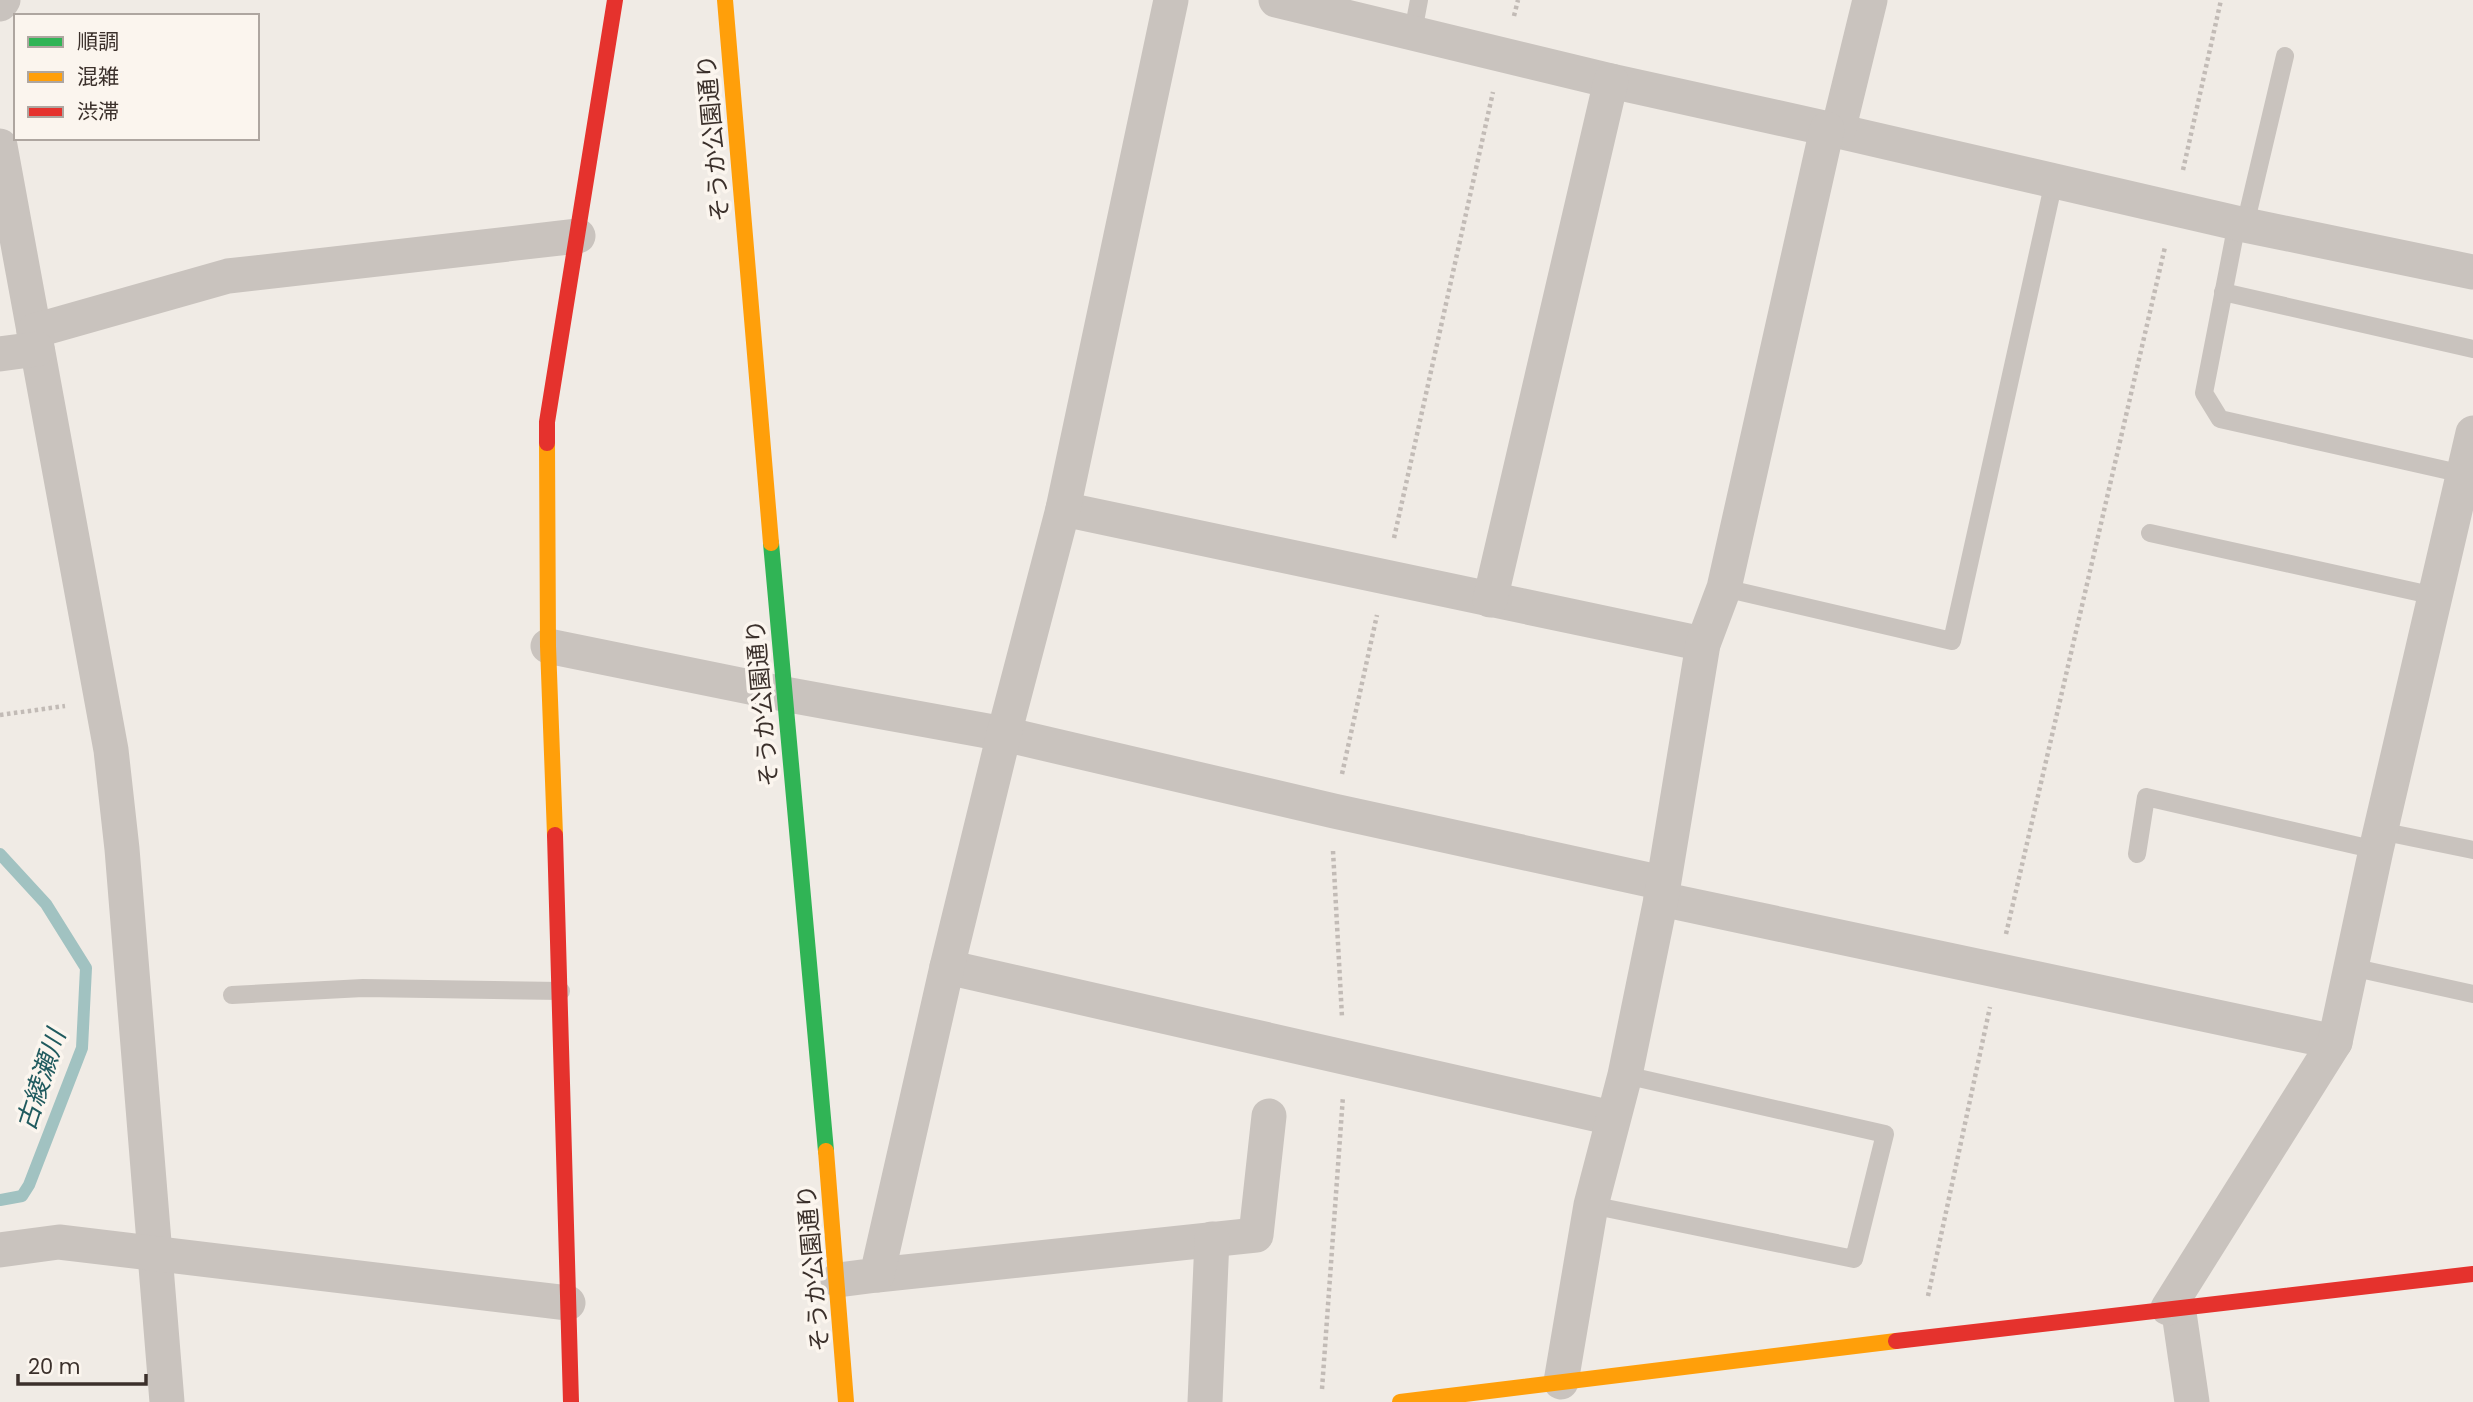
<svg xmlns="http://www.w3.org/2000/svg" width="2473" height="1402" font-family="Poppins,'Noto Sans JP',sans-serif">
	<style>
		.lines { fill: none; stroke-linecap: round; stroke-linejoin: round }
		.stream { stroke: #a1c2c1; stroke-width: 12 }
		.path { stroke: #c2bbb6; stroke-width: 4.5; stroke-dasharray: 3.5 3.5; stroke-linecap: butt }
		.lane { stroke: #c9c3be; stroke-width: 18 }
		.street { stroke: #c9c3be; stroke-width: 35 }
		.fast { stroke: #30b455; stroke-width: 16 }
		.slow { stroke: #ff9f0a; stroke-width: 16 }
		.jam { stroke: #e5322d; stroke-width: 16 }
		.labels { text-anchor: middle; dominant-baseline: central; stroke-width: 7; stroke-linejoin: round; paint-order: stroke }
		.street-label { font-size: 24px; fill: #3b302b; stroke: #fbf5ee }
		.water-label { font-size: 26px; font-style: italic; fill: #1f5a5e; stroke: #fbf5ee }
	</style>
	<rect width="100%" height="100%" fill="#f0ebe5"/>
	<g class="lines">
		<path class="stream" d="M0 854 46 904 86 968 82 1048 29 1185 22 1196 0 1200"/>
		<g class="path">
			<path d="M1514 16 1518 0"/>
			<path d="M2183 170 2221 0"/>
			<path d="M1394 538 1493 92"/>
			<path d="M0 715 65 706"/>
			<path d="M1342 774 1377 615"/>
			<path d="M1333 851 1342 1017"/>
			<path d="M2006 934 2165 247"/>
			<path d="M1928 1296 1990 1007"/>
			<path d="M1322 1389 1343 1096"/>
		</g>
		<g class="lane">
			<path d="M1413 32 1419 0"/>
			<path d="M2237 223 2204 393 2220 419 2463 474"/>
			<path d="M2245 225 2285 56"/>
			<path d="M2223 292 2473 349"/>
			<path d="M2150 533 2435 596"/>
			<path d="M1724 588 1952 641 2054 181"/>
			<path d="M2380 831 2473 850"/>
			<path d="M2137 854 2146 797 2376 850"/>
			<path d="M2351 967 2473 994"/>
			<path d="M232 995 363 988 561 991"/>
			<path d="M1591 1205 1854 1259 1885 1134 1625 1075"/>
		</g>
		<g class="street">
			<path d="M1276 0 1611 81 1838 131 2245 225 2473 272"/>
			<path d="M0 4 3 0"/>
			<path d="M1838 131 1870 0"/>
			<path d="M0 146 111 750 122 849 167 1402"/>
			<path d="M34 331 228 276 578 236"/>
			<path d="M0 354 37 349"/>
			<path d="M1063 509 1703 644"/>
			<path d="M1490 600 1611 81"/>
			<path d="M548 646 784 694 1004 734 1334 811 1663 883"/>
			<path d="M1661 899 2335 1042"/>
			<path d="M947 967 1612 1118"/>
			<path d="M0 1250 59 1242 568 1303"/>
			<path d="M877 1275 1256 1235 1269 1116"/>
			<path d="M838 1280 877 1275 947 967 1004 734 1063 509 1171 0"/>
			<path d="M2178 1306 2192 1402"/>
			<path d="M2168 1308 2335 1042 2376 850 2473 433"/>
			<path d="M1561 1382 1591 1205 1625 1075 1661 899 1703 644 1724 588 1827 129"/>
			<path d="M1205 1402 1212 1239"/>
		</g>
		<path class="fast" d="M771 543 826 1151"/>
		<g class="slow">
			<path d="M725 0 771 543"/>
			<path d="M547 443 548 646 555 835"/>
			<path d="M826 1151 846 1402"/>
			<path d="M1400 1402 1896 1341"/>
		</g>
		<g class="jam">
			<path d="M547 443V422L615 0"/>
			<path d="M555 835 571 1402"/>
			<path d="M1896 1341 2473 1274"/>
		</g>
	</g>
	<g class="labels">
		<g class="street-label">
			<text transform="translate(713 138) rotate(-95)">そうか公園通り</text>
			<text transform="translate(762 703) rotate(-95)">そうか公園通り</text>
			<text transform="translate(813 1268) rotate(-95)">そうか公園通り</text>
		</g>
		<g class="water-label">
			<text transform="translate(41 1080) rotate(-72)">古綾瀬川</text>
		</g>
	</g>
	<rect x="14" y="14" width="245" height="126" fill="#fbf5ee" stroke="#aea6a0" stroke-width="2"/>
	<rect x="28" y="37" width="35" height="10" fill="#30b455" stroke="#aea6a0" stroke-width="2"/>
	<text x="77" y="49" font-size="21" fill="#3b302b">順調</text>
	<rect x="28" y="72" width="35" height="10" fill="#ff9f0a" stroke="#aea6a0" stroke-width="2"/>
	<text x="77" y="84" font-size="21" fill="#3b302b">混雑</text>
	<rect x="28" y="107" width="35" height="10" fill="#e5322d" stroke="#aea6a0" stroke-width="2"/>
	<text x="77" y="119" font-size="21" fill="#3b302b">渋滞</text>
	<path d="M18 1374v10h128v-10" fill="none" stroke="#3b302b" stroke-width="3.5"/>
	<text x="28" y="1374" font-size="21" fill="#3b302b" stroke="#fbf5ee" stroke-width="5" paint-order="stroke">20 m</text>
</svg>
